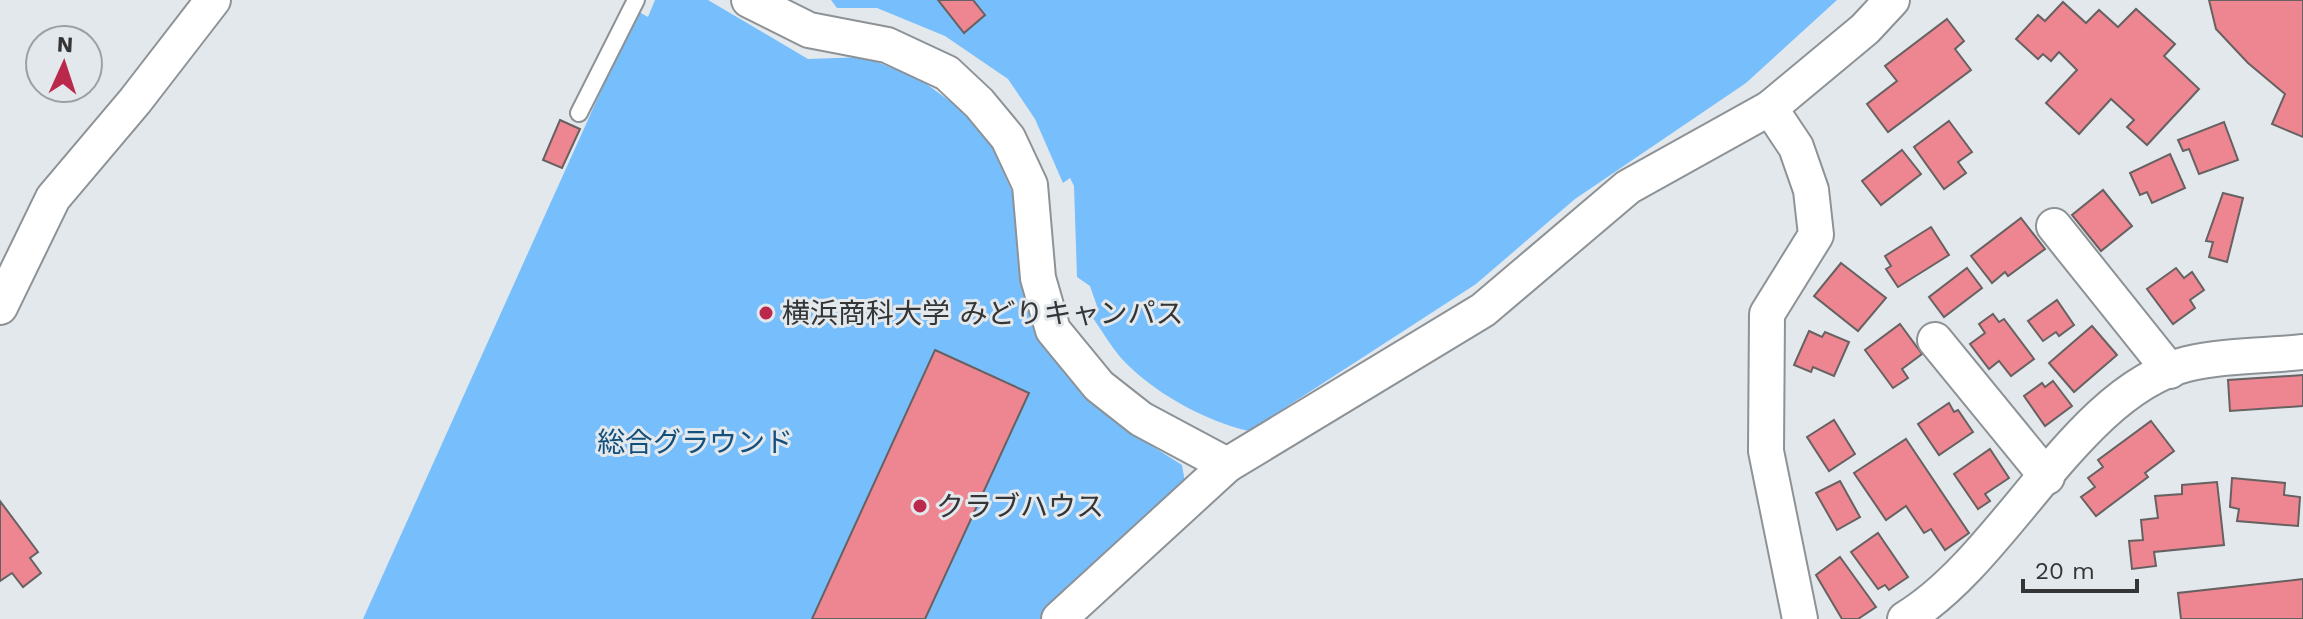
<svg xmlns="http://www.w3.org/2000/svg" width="2303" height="619" font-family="'Work Sans','Noto Sans JP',sans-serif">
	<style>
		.green { fill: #76befc }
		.building { fill: #ee8692; stroke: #676161; stroke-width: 2 }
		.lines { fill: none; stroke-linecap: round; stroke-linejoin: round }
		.service-casing { stroke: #8d9296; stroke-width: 20 }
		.minor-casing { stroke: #8d9296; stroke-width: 38 }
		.service { stroke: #fff; stroke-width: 16 }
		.minor { stroke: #fff; stroke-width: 34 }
		.poi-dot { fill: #ba294c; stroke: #e3e8ec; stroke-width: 3 }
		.labels { text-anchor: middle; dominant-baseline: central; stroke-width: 6; stroke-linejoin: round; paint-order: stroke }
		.poi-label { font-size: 28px; fill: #333536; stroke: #e3e8ec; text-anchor: start }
		.park-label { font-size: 28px; fill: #134f7b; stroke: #e3e8ec }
	</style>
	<rect width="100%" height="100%" fill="#e3e8ec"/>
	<g class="green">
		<path d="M655 0H708L808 59 865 57 921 80 966 113 991 145 1015 198 1022 290 1038 335 1087 398 1125 429 1182 465 1188 500 1067 619H363L637 11 648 17Z"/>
		<path d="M831 0H1837L1746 83 1575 199 1476 284 1249 431C1205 421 1152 392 1121 358 1111 346 1102 331 1093 318L1098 309 1090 286 1077 277 1074 186 1070 178 1063 183 1035 119 1008 79 945 36 877 8H837Z"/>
	</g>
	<g class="building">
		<path d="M938 0H973L985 15 964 33Z"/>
		<path d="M2209 0H2303V137L2272 124 2285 94 2248 63 2216 29Z"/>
		<path d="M2063 2 2086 23 2099 10 2118 27 2136 9 2175 44 2164 56 2199 89 2147 145 2127 127 2134 120 2111 99 2079 134 2046 103 2077 70 2059 52 2051 61 2043 54 2038 59 2016 39 2038 15 2045 21Z"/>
		<path d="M1947 19 1964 41 1955 49 1971 70 1888 132 1867 104 1897 81 1885 66Z"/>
		<path d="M560 120 580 129 562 168 543 160Z"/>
		<path d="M1949 121 1972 152 1958 162 1966 173 1944 189 1914 147Z"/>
		<path d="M2224 122 2238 160 2199 174 2189 149 2183 151 2178 140Z"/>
		<path d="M1902 150 1921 174 1881 205 1862 181Z"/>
		<path d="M2170 154 2185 188 2152 203 2147 192 2140 195 2130 173Z"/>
		<path d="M2103 190 2132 226 2101 251 2072 215Z"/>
		<path d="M2223 193 2243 198 2227 262 2209 257 2213 242 2206 241Z"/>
		<path d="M2021 218 2045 249 2008 276 2005 272 1992 283 1971 256Z"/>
		<path d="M1931 227 1949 255 1898 287 1886 269 1891 266 1885 256Z"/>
		<path d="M1841 263 1886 298 1858 331 1814 296Z"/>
		<path d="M1967 268 1982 288 1944 317 1929 297Z"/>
		<path d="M2176 268 2184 278 2192 272 2204 290 2190 300 2195 308 2173 324 2147 289Z"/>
		<path d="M2057 300 2074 325 2059 336 2056 332 2043 341 2028 321Z"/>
		<path d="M1993 314 1999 322 2004 319 2034 359 2011 376 1999 361 1989 369 1970 344 1985 333 1979 324Z"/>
		<path d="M1900 324 1922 354 1902 369 1908 378 1893 388 1865 350Z"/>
		<path d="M2092 326 2117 355 2074 392 2049 363Z"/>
		<path d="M1809 331 1822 337 1825 332 1849 342 1834 376 1813 367 1811 372 1794 365Z"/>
		<path d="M935 350 1029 393 925 619H812Z"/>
		<path d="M2303 375V406L2230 411 2228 380Z"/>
		<path d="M2053 381 2072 406 2045 426 2024 396 2042 383 2045 387Z"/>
		<path d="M1949 403 1954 412 1958 410 1973 432 1939 455 1918 424Z"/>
		<path d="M1834 420 1855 454 1829 471 1807 437Z"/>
		<path d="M2151 421 2174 451 2145 473 2148 477 2096 516 2081 497 2095 487 2088 478 2103 467 2098 460Z"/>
		<path d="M1906 439 1969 533 1945 550 1931 529 1924 533 1906 506 1886 520 1854 473Z"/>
		<path d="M1990 449 2009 478 1985 494 1990 501 1978 509 1954 474Z"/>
		<path d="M2232 478 2285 483 2284 495 2300 497 2298 526 2237 521 2239 509 2230 507Z"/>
		<path d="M1840 481 1860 517 1837 530 1816 493Z"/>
		<path d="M2217 482 2224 545 2154 552 2156 566 2132 569 2129 541 2143 540 2141 520 2158 518 2155 496 2182 494V485Z"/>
		<path d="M0 501 38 552 30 558 41 573 23 587 12 573 0 581Z"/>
		<path d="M1878 533 1908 577 1889 590 1885 585 1878 589 1851 552Z"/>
		<path d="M1840 557 1876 607 1858 619H1842L1816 575Z"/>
		<path d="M2303 579V619H2181L2178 593Z"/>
	</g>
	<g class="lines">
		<g class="service-casing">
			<path id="service" d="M579 113 636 0"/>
		</g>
		<g class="minor-casing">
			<g id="minor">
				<path d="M749 0 809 30 887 45 947 73 979 103 1008 138 1030 185 1038 278 1053 330 1099 386 1141 419 1227 465"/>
				<path d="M1770 108 1796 147 1811 190 1816 235 1767 314 1766 451 1800 619"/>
				<path d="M2054 226 2170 371"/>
				<path d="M0 307 53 198 135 101 213 0"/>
				<path d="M1935 340 2047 477"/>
				<path d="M1059 619 1227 465 1483 310 1628 187 1770 108 1865 29 1892 0"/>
				<path d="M1905 619C2005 559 2077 391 2187 364 2224 355 2266 356 2303 352"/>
			</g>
		</g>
		<use href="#service" class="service"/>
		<use href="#minor" class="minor"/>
	</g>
	<g class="poi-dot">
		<circle cx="766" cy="313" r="8"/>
		<circle cx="920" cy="506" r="8"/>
	</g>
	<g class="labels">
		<g class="poi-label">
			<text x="782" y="313">横浜商科大学 みどりキャンパス</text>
			<text x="936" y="506">クラブハウス</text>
		</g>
		<g class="park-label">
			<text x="695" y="442">総合グラウンド</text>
		</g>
	</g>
	<g transform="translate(64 64) rotate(3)"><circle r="38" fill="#e3e8ec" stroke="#9da0a3" stroke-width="2"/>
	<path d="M0-6L14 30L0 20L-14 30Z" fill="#ba294c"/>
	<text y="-12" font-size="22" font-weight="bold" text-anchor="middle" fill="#333536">N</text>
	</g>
	<path d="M2023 579v12h114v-12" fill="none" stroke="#333536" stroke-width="4"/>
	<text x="2035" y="579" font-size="24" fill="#333536" stroke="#e3e8ec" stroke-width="6" paint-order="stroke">20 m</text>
</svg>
